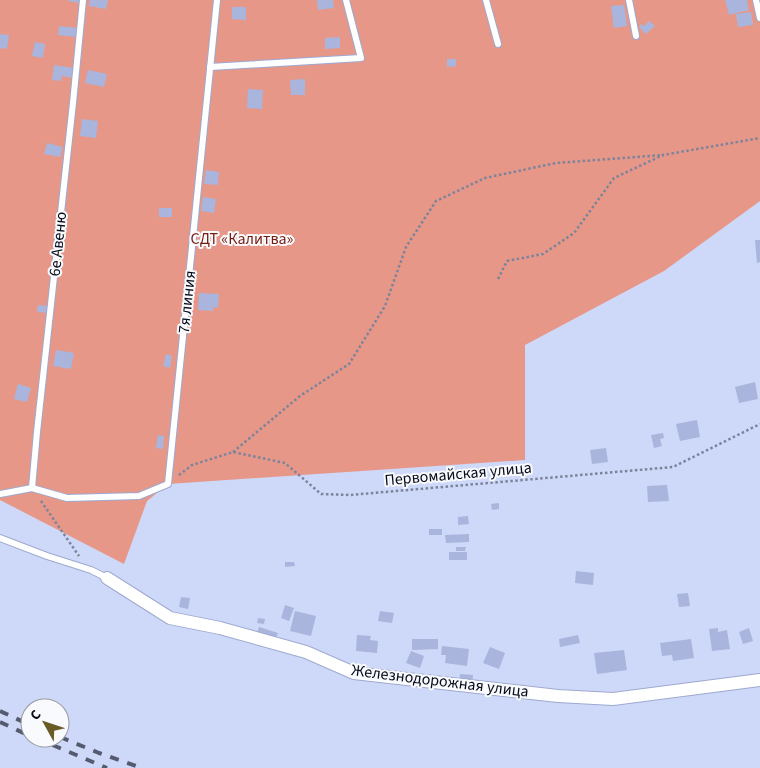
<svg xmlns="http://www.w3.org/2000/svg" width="760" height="768" font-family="'Source Sans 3',sans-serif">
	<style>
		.green { fill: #e79788 }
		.building { fill: #a9b5dc }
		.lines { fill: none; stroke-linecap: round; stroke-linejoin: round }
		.service-casing { stroke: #9ea9d0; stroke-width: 8 }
		.minor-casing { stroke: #9ea9d0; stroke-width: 14 }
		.path { stroke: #7c849c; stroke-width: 2.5; stroke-dasharray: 2.5 2.5; stroke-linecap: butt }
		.service { stroke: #fff; stroke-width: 6 }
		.minor { stroke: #fff; stroke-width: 12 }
		.rail { stroke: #545a6f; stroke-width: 4; stroke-dasharray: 9 9; stroke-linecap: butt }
		.labels { text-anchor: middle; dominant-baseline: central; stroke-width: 4; stroke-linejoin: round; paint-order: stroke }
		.park-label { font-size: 16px; fill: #761c0e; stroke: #f8fafe }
		.street-label { font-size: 16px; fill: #080c19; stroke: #f8fafe }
	</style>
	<rect width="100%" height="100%" fill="#ced8f8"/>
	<path class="green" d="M0 0H760V201L664 271 525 345V460L168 484 147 501 124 564 0 500Z"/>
	<g class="building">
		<path d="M68 0H80V3L68 1Z"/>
		<path d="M90 0H108L106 9 89 6Z"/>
		<path d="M317 0H333L334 8 318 10Z"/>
		<path d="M725 0H747L749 10 729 15Z"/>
		<path d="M624 5 627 26 614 28 611 6Z"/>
		<path d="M232 7H246V20L232 19Z"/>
		<path d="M751 12 753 25 738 27 736 14Z"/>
		<path d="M649 21 655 26 646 34 639 27 641 24 644 26Z"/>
		<path d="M59 26 78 28 77 37 58 35Z"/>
		<path d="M0 34 9 35 7 49 0 48Z"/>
		<path d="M340 37V48L325 49V38Z"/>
		<path d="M35 42 45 44 43 58 32 56Z"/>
		<path d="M447 59H456V66L447 67Z"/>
		<path d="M54 65 74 68 73 78 62 76 61 81 52 80Z"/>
		<path d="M88 70 107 74 104 87 85 83Z"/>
		<path d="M305 79V95H291L290 80Z"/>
		<path d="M248 89 263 90 262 109 247 108Z"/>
		<path d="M82 119 98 121 96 138 80 136Z"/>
		<path d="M47 143 63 147 60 157 44 154Z"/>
		<path d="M206 170 219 172 218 185 204 184Z"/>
		<path d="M203 197 216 199 214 213 201 211Z"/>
		<rect x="159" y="208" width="13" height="9"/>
		<path d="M755 240H760V262L757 263Z"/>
		<path d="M199 293 219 294 218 308 213 307V311L198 310Z"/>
		<path d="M38 305 49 306 48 313 37 312Z"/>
		<path d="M56 350 74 353 71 369 53 366Z"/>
		<path d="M166 354 172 356 170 368 163 366Z"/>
		<path d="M755 382 758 399 739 403 735 387Z"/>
		<path d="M18 384 31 388 27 402 14 399Z"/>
		<path d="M697 420 700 437 680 441 676 424Z"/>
		<path d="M663 433 664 438 660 439 662 446 654 448 651 435Z"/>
		<path d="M158 435 164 436 163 449 156 448Z"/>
		<path d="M606 448 608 462 592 464 590 450Z"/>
		<path d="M667 485 669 501 648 502 647 486Z"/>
		<path d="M499 503V509L492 510 491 504Z"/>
		<path d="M468 516 469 524 458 525V517Z"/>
		<rect x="429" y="529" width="13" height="6"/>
		<path d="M469 534V542L446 543 445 535Z"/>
		<path d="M456 547H466L465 551H456Z"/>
		<rect x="449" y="552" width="18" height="8"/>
		<path d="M285 562H294L295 566 285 567Z"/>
		<path d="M576 571 594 573 593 585 575 583Z"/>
		<path d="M688 593 690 606 679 607 677 594Z"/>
		<path d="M181 597 190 598 188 609 179 607Z"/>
		<path d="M285 605 294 608 289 621 281 618Z"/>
		<path d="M295 611 316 616 311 636 290 631Z"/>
		<path d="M380 611 394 613 392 623 378 621Z"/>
		<path d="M258 618 265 619 264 624 257 623Z"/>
		<path d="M259 627 278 633 275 640 257 633Z"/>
		<path d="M718 628V632L727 630 730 649 712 651 709 629Z"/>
		<path d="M749 628 753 641 743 644 739 632Z"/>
		<path d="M357 635 371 636 370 640 378 641 377 653 356 651Z"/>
		<path d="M578 635 580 643 560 647 559 639Z"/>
		<path d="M412 639H438V649L412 650Z"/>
		<path d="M691 639 694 658 673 661 672 655 662 656 660 643Z"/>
		<path d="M442 646 469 649 467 666 445 663 446 655H441Z"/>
		<path d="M490 647 505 653 499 669 483 663Z"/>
		<path d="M624 650 627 670 597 674 594 653Z"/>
		<path d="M411 651 424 656 420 668 406 663Z"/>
		<path d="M460 674 473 675 472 684 459 683Z"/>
	</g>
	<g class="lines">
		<g class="service-casing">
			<g id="service">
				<path d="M486 0 498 44"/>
				<path d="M629 0 636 36"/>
				<path d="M756 0 760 18"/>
				<path d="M210 67 361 58 346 0"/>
				<path d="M32 488 37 432 73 103 83 0"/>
				<path d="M0 494 32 488 67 498 139 496 168 484 217 0"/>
				<path d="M0 538 47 556 91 570 107 578"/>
			</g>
		</g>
		<g class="minor-casing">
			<path id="minor" d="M107 578 170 618 220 628 306 652 354 673 558 696 613 699 760 680"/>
		</g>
		<g class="path">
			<path d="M498 279 507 261 543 254 574 233 614 178 663 155 760 138"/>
			<path d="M233 452 300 396 349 364 385 306 406 247 436 201 485 178 556 163 663 155"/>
			<path d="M179 475 192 465 233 452 285 463 321 494 350 495 673 467 760 424"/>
			<path d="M41 501 79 556"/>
		</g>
		<use href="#service" class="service"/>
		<use href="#minor" class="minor"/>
		<g class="rail">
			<path d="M0 711 30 725"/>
			<path d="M0 722 30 736"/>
			<path d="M60 737 99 753 142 768"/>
			<path d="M36 738 107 768"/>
		</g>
	</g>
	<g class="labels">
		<g class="park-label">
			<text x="242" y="239">СДТ «Калитва»</text>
		</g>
		<g class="street-label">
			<text transform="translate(58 244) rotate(-84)">6е Авеню</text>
			<text transform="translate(187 302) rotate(-84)">7я линия</text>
			<text transform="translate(458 474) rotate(-5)">Первомайская улица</text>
			<text transform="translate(440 681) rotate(7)">Железнодорожная улица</text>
		</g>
	</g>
	<g transform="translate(45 723) rotate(310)"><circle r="24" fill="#f8fafe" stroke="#989ba2"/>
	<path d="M0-4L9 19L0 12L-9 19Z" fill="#6a5a28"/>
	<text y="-8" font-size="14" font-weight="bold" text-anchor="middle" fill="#080c19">С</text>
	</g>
</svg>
